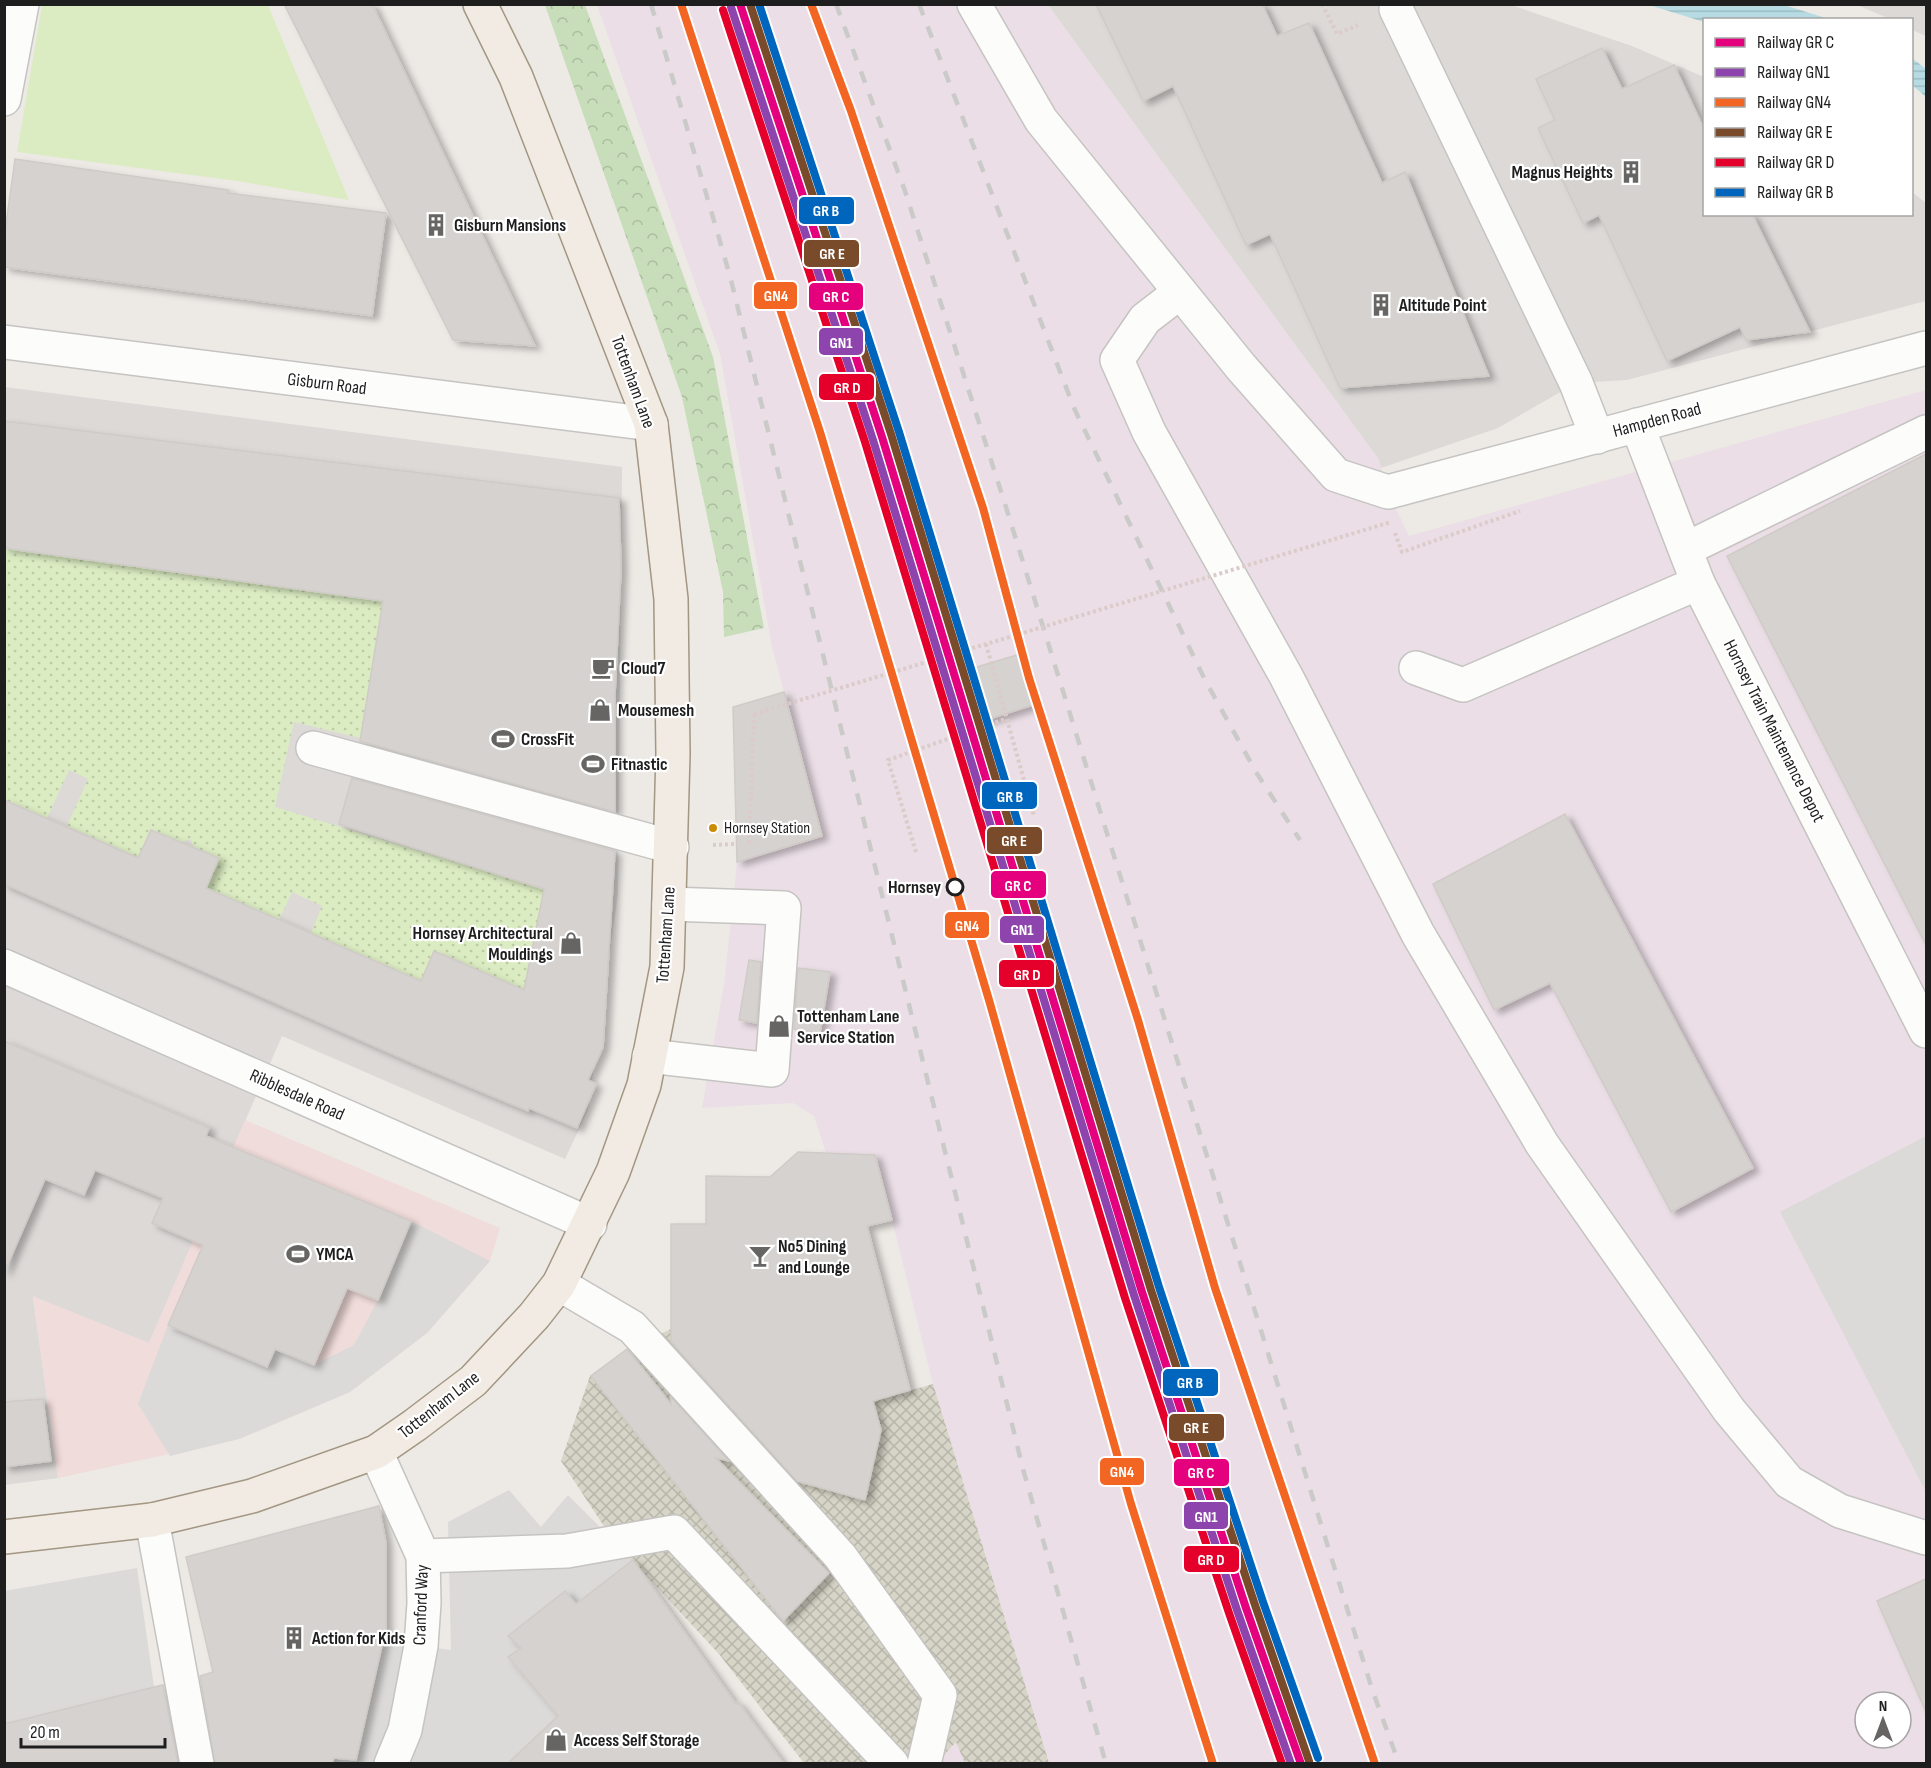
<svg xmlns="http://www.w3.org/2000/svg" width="1931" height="1768" font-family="'Sofia Sans Condensed',sans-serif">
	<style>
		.residential { fill: #dcd9d7 }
		.commercial { fill: #f0dcda }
		.industrial { fill: #ebdee6; fill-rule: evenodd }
		.religious { fill: #dbdad8 }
		.construction { fill: url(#construction-cross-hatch) }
		.grass { fill: #dbecc2 }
		.forest { fill: url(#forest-crowns) }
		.garden { fill: url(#garden-dots) }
		.water { fill: url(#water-rules) }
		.building { fill: #d5d2cf; stroke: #d0cbc7; stroke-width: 1.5; filter: url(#shadow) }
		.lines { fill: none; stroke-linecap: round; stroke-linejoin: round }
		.minor-casing { stroke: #c5c4c2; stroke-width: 36 }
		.major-casing { stroke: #a39682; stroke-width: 36 }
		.path { stroke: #dbcbc9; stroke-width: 4; stroke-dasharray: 3 3; stroke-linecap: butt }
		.minor { stroke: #fcfcfb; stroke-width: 33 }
		.major { stroke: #f1ebe3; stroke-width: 33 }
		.rail { stroke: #cacac9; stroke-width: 4.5; stroke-dasharray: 12 12; stroke-linecap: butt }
		.path-bridge { stroke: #dbcbc9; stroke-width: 4; stroke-dasharray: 3 3; stroke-linecap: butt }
		.rail-1-casing { stroke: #fff; stroke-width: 12 }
		.rail-2-casing { stroke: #fff; stroke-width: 12 }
		.rail-3-casing { stroke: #fff; stroke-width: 12 }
		.rail-4-casing { stroke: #fff; stroke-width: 12 }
		.rail-5-casing { stroke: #fff; stroke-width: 12 }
		.rail-6-casing { stroke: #fff; stroke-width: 12 }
		.rail-1 { stroke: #e5007d; stroke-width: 8 }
		.rail-2 { stroke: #8e44ad; stroke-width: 8 }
		.rail-3 { stroke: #f26522; stroke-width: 8 }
		.rail-4 { stroke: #7a4b2a; stroke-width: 8 }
		.rail-5 { stroke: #e4002b; stroke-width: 8 }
		.rail-6 { stroke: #0065bd; stroke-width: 8 }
		.bus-dot { fill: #cc8b06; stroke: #fff; stroke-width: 2 }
		.stop-dot { fill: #fff; stroke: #1e1e1e; stroke-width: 3 }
		.labels { text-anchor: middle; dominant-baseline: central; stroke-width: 4.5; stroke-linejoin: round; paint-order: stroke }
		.bus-label { font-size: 16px; fill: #1e1e1e; stroke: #fff; text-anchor: start }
		.poi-label { font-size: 18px; font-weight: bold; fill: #1e1e1e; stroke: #fff; text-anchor: start }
		.street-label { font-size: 18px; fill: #1e1e1e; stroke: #fff }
		.stop-label { font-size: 18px; font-weight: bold; fill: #1e1e1e; stroke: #fff; text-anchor: end }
		.line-badge { stroke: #fff; stroke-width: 2 }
		.badge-label { font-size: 16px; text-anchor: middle; font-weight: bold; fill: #fff }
	</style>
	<defs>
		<pattern id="construction-cross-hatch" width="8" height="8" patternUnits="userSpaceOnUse" patternTransform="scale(1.5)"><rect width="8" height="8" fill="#d7d5c7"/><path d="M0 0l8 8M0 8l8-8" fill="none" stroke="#b8b6aa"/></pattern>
		<pattern id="forest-crowns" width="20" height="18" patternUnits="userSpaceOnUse" patternTransform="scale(1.5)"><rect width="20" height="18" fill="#c8ddb9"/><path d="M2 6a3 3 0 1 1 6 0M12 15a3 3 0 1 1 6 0" fill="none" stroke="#abbd9f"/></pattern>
		<pattern id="garden-dots" width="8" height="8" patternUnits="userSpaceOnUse" patternTransform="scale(1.5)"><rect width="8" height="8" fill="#dbecc2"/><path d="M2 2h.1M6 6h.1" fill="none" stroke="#bccaa6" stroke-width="1.8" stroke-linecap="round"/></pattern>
		<pattern id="water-rules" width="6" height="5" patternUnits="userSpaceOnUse" patternTransform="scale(1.5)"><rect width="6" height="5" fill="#b6dbe2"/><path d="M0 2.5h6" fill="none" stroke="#9cbcc1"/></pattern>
		<filter id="shadow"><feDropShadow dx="6" dy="4" stdDeviation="3" flood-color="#0004"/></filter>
	</defs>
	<rect width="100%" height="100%" fill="#edeae6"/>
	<g class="residential">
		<path d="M1048 5H1511L1632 46 1704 77V214H1912V192L1926 203V301L1627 380 1576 383 1498 428 1381 468 1379 460Z"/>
		<path d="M1857 5H1926V36L1912 30V20L1890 19Z"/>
		<path d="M5 387 622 467 618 894 588 1110 565 1159 282 1036 149 1343 33 1297 58 1478 5 1485Z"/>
	</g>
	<path class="commercial" d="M245 1120 500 1228 490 1261 427 1333 350 1392 239 1439 58 1478 33 1296 149 1343Z"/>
	<g class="industrial">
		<path d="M597 5H1048L1379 460 1388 492 1409 536 1926 390V1763H1049L933 1384 892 1220 851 1230 814 1116 793 1103 702 1108 724 985 737 862 822 836 772 647 720 354ZM1865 1702H1901V1738H1865Z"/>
		<path d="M957 1742 965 1763H937Z"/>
	</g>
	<g class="religious">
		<path d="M1926 1136V1492L1780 1212Z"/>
		<path d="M411 1221 490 1261 427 1333 350 1392 239 1439 170 1456 138 1404 168 1325 267 1367 275 1349 314 1365 354 1345 378 1300Z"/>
		<path d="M509 1490 541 1527 568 1495 633 1560 576 1604 565 1591 508 1636 521 1648 508 1658 558 1716 507 1763 332 1764 334 1758 356 1760 381 1647 421 1646 451 1650 448 1522Z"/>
		<path d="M137 1568 154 1687 5 1724 4 1591Z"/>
	</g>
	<path class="construction" d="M671 1329 804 1483 864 1500 881 1430 873 1401 933 1384 1049 1763H965L956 1742 937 1763H804L719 1654 613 1540 561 1461 590 1376 627 1349Z"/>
	<path class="grass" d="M42 5H268L349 200 237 181 17 152Z"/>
	<path class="forest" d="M545 5H585L713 357 764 628 724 637 723 592 682 397Z"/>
	<path class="garden" d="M21 490 219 577 382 601 391 540 428 632 379 626 360 738 294 722 275 807 544 889 522 1000 468 968 463 962 434 951 421 981 311 933 322 906 292 892 279 920 206 888 219 858 194 848 190 839 180 843 151 830 138 857 67 826 88 779 69 770 47 818 5 800V549L13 550Z"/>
	<g class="water">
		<path d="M1649 5H1784L1829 19 1704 22Z"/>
		<path d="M1912 58 1926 69V97L1912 85Z"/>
	</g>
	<g class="building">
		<path d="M284 4H372L535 346 453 340Z"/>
		<path d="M1096 4H1262L1277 36 1309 23 1382 183 1405 172 1489 376 1340 388 1270 234 1246 245 1173 86 1143 101Z"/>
		<path d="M1602 48 1622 89 1674 65 1704 129V214H1752L1810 332 1746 340 1740 327 1667 361 1599 215 1583 223 1538 128 1555 120 1536 79Z"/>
		<path d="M15 159 228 190V193L386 213 372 316 4 267V238Z"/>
		<path d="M4 421 619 498 621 569 615 695V812L360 741 383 601 4 548Z"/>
		<path d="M1926 454V945L1727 556Z"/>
		<path d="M1017 655 1033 705 983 721 967 670Z"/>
		<path d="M784 692 822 836 737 862 733 707Z"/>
		<path d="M352 778 615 851 603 1047 588 1080 596 1084 577 1128 529 1108 528 1111 420 1066 4 884V800L138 858 151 830 219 858 206 888 421 981 434 951 524 990 544 889 339 824Z"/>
		<path d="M1565 814 1753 1168 1671 1212 1550 983 1494 1010 1433 884Z"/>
		<path d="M749 960 761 962 757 1023 739 1020Z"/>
		<path d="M798 968 830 972 820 1033 794 1029Z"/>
		<path d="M4 1041 209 1128 206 1136 411 1221 378 1300 347 1288 314 1365 275 1349 267 1367 168 1325 203 1245 152 1223 163 1198 95 1170 84 1195 45 1179 4 1273Z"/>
		<path d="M798 1152 875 1155 892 1220 867 1226 910 1390 873 1401 881 1430 865 1500 797 1481 671 1342V1224H706V1176L770 1177Z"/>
		<path d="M627 1349 671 1404V1397L729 1461 716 1458 829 1573 783 1621 591 1376Z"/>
		<path d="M43 1399 51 1461 4 1467V1402Z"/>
		<path d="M379 1506 386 1543V1628L356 1760 334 1758 332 1764H215L200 1676 213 1672 186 1557Z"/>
		<path d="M633 1560 736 1704 738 1702 784 1764H507L558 1716 508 1657 521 1648 508 1636 565 1591 576 1604Z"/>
		<path d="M1926 1579V1712L1877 1601Z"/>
		<path d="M163 1685 178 1764H4V1724Z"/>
	</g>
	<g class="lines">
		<g class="minor-casing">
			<g id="minor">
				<path d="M974 4 1041 120 1241 367 1336 475 1388 492 1926 348"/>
				<path d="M1396 9 1576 383 1597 437"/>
				<path d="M4 99 22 4"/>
				<path d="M1180 292 1145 319 1117 360 1149 432 1286 676 1418 934 1542 1144 1729 1410 1789 1482 1840 1511 1926 1538"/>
				<path d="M4 342 651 424"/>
				<path d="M1637 425 1698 583 1926 1031"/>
				<path d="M1686 549 1926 432"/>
				<path d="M1416 668 1463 685 1698 583"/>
				<path d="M313 748 672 847"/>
				<path d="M4 966 590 1224"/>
				<path d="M649 1056 772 1070 784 908 669 904"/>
				<path d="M559 1284 632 1327 840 1556 940 1695 924 1764"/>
				<path d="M376 1452 423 1556 424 1603 421 1646 405 1730 391 1764"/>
				<path d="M152 1520 197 1764"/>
				<path d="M423 1556 567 1551 674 1532 892 1764"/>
			</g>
		</g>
		<g class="major-casing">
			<path id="major" d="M4 1537 152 1520 252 1496 376 1452 415 1425 473 1381 534 1316 559 1284 613 1172 644 1085 667 967 673 754 671 599 651 424 516 77 480 4"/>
		</g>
		<g class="path">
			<path d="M1322 4 1337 34 1358 25"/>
			<path d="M1395 533 1402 552 1520 511"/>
			<path d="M986 644 1034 816"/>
			<path d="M749 843 754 714"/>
			<path d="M713 845 736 844"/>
			<path d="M916 852 888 760 1005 719"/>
		</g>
		<use href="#minor" class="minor"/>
		<use href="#major" class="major"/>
		<g class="rail">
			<path d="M651 4 730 276 1023 1469 1106 1764"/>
			<path d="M836 4 905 191 1005 504 1372 1689 1399 1764"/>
			<path d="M919 4 1074 408 1205 680 1256 772 1300 840"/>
		</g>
		<path class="path-bridge" d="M754 714 1391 522"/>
		<g class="rail-1-casing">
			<path id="rail-1" d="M740 4 882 437 1142 1292 1246 1608 1301 1764"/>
		</g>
		<g class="rail-2-casing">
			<path id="rail-2" d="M731 7 873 440 1134 1295 1237 1610 1291 1764"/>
		</g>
		<g class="rail-3-casing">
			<g id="rail-3">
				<path d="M681 4 820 432 989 1000 1131 1504 1213 1764"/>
				<path d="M811 4 851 111 983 508 1029 678 1138 1020 1215 1288 1375 1764"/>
			</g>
		</g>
		<g class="rail-4-casing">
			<path id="rail-4" d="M750 4 891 434 1151 1290 1255 1605 1309 1761"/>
		</g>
		<g class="rail-5-casing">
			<path id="rail-5" d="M723 10 865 442 1125 1298 1229 1613 1282 1764"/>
		</g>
		<g class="rail-6-casing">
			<path id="rail-6" d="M759 4 899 432 1159 1287 1263 1602 1318 1758"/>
		</g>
		<use href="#rail-1" class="rail-1"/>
		<use href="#rail-2" class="rail-2"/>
		<use href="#rail-3" class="rail-3"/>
		<use href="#rail-4" class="rail-4"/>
		<use href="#rail-5" class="rail-5"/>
		<use href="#rail-6" class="rail-6"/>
	</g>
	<defs>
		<g id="building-bare" transform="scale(1.8)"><path d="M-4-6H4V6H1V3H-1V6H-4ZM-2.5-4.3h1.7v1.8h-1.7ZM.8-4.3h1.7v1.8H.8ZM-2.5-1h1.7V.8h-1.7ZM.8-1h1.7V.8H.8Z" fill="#666564" stroke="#fff" stroke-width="2.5" paint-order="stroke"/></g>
		<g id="cafe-bare" transform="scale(1.8)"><path d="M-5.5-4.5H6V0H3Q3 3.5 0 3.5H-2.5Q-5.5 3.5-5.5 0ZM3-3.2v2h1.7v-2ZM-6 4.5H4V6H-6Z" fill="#666564" stroke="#fff" stroke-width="2.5" paint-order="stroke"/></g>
		<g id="shop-bare" transform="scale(1.8)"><path d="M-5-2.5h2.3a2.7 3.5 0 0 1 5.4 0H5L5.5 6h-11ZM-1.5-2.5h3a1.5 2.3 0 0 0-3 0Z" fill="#666564" stroke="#fff" stroke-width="2.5" paint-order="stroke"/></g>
		<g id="stadium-bare" transform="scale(1.8)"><path d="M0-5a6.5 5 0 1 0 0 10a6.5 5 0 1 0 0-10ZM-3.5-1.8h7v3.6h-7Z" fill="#666564" stroke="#fff" stroke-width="2.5" paint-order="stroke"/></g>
		<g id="bar-bare" transform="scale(1.8)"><path d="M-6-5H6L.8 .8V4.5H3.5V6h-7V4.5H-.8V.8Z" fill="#666564" stroke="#fff" stroke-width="2.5" paint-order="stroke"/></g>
	</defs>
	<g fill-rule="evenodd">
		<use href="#building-bare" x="1631" y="172"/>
		<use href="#building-bare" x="436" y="225"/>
		<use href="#building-bare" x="1381" y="305"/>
		<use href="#cafe-bare" x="603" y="668"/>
		<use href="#shop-bare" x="600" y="710"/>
		<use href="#stadium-bare" x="503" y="739"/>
		<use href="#stadium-bare" x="593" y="764"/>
		<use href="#shop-bare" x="571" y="943"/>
		<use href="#shop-bare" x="779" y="1026"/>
		<use href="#stadium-bare" x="298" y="1254"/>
		<use href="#bar-bare" x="760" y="1256"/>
		<use href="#building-bare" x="294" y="1638"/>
		<use href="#shop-bare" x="556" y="1740"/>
	</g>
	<circle class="bus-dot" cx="713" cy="828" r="5"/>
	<circle class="stop-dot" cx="955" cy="887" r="8"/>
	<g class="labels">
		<g class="bus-label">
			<text x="724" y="828">Hornsey Station</text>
		</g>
		<g class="poi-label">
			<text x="1613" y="172" text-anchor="end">Magnus Heights</text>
			<text x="454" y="225">Gisburn Mansions</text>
			<text x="1399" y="305">Altitude Point</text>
			<text x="621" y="668">Cloud7</text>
			<text x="618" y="710">Mousemesh</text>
			<text x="521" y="739">CrossFit</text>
			<text x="611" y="764">Fitnastic</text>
			<text x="553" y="933" text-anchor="end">Hornsey Architectural<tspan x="553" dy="21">Mouldings</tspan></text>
			<text x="797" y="1016">Tottenham Lane<tspan x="797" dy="21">Service Station</tspan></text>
			<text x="778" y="1246">No5 Dining<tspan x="778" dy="21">and Lounge</tspan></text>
			<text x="316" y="1254">YMCA</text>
			<text x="312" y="1638">Action for Kids</text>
			<text x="574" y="1740">Access Self Storage</text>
		</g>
		<g class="street-label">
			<text transform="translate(633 382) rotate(70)">Tottenham Lane</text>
			<text transform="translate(327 384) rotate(7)">Gisburn Road</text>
			<text transform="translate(1657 420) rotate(-15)">Hampden Road</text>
			<text transform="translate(1774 731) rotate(63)">Hornsey Train Maintenance Depot</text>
			<text transform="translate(666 935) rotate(-86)">Tottenham Lane</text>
			<text transform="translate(297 1095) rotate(24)">Ribblesdale Road</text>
			<text transform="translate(439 1405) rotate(-38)">Tottenham Lane</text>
			<text transform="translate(421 1605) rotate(-88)">Cranford Way</text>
		</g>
		<g class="stop-label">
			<text x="941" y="887">Hornsey</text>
		</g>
	</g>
	<g class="line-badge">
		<rect x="798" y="196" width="57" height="29" rx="6" fill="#0065bd"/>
		<rect x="803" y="239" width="57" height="29" rx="6" fill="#7a4b2a"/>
		<rect x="753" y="281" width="45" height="29" rx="6" fill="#f26522"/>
		<rect x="808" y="282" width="56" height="29" rx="6" fill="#e5007d"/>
		<rect x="818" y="327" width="46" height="29" rx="6" fill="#8e44ad"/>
		<rect x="818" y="373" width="57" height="28" rx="6" fill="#e4002b"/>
		<rect x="981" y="781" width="57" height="29" rx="6" fill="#0065bd"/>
		<rect x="986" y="826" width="57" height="29" rx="6" fill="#7a4b2a"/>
		<rect x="990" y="870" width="57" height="29" rx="6" fill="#e5007d"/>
		<rect x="944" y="911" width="46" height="28" rx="6" fill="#f26522"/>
		<rect x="999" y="915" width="46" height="29" rx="6" fill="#8e44ad"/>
		<rect x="998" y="959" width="57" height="29" rx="6" fill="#e4002b"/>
		<rect x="1162" y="1368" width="57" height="29" rx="6" fill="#0065bd"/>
		<rect x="1168" y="1413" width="57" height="29" rx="6" fill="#7a4b2a"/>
		<rect x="1099" y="1457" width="46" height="29" rx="6" fill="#f26522"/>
		<rect x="1173" y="1458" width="57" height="29" rx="6" fill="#e5007d"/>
		<rect x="1183" y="1501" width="46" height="29" rx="6" fill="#8e44ad"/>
		<rect x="1183" y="1545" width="57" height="28" rx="6" fill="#e4002b"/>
	</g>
	<g class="badge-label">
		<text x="826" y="216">GR B</text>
		<text x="832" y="259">GR E</text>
		<text x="776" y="301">GN4</text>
		<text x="836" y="302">GR C</text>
		<text x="841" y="348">GN1</text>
		<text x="847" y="393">GR D</text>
		<text x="1010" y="802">GR B</text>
		<text x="1014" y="846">GR E</text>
		<text x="1018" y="891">GR C</text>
		<text x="967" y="931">GN4</text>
		<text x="1022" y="935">GN1</text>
		<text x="1027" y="980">GR D</text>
		<text x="1190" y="1388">GR B</text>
		<text x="1196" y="1433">GR E</text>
		<text x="1122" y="1477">GN4</text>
		<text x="1201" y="1478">GR C</text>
		<text x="1206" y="1522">GN1</text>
		<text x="1211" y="1565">GR D</text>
	</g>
	<rect width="1931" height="1768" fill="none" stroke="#1e1e1e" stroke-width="12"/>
	<rect x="1703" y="18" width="210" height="198" fill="#ffffff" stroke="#a5a5a5" stroke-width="1.5"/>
	<rect x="1715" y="38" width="30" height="9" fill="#e5007d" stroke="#a5a5a5" stroke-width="1.5"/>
	<text x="1757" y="48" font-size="18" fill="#1e1e1e">Railway GR C</text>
	<rect x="1715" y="68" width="30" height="9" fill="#8e44ad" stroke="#a5a5a5" stroke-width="1.5"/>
	<text x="1757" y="78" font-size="18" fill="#1e1e1e">Railway GN1</text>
	<rect x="1715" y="98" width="30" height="9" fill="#f26522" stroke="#a5a5a5" stroke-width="1.5"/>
	<text x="1757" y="108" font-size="18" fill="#1e1e1e">Railway GN4</text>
	<rect x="1715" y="128" width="30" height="9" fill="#7a4b2a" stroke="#a5a5a5" stroke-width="1.5"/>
	<text x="1757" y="138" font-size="18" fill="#1e1e1e">Railway GR E</text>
	<rect x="1715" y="158" width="30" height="9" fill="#e4002b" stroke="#a5a5a5" stroke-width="1.5"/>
	<text x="1757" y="168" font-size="18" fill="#1e1e1e">Railway GR D</text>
	<rect x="1715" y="188" width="30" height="9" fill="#0065bd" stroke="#a5a5a5" stroke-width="1.5"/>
	<text x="1757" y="198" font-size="18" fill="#1e1e1e">Railway GR B</text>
	<g transform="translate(1883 1720)"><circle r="28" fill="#ffffff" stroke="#a5a5a5" stroke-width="1.5"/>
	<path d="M0-4.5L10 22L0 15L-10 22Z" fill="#666564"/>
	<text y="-9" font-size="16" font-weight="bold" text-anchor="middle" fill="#1e1e1e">N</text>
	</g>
	<path d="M21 1738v9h144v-9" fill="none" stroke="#1e1e1e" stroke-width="3"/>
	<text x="30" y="1738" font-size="18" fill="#1e1e1e" stroke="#ffffff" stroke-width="4.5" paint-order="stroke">20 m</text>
</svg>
